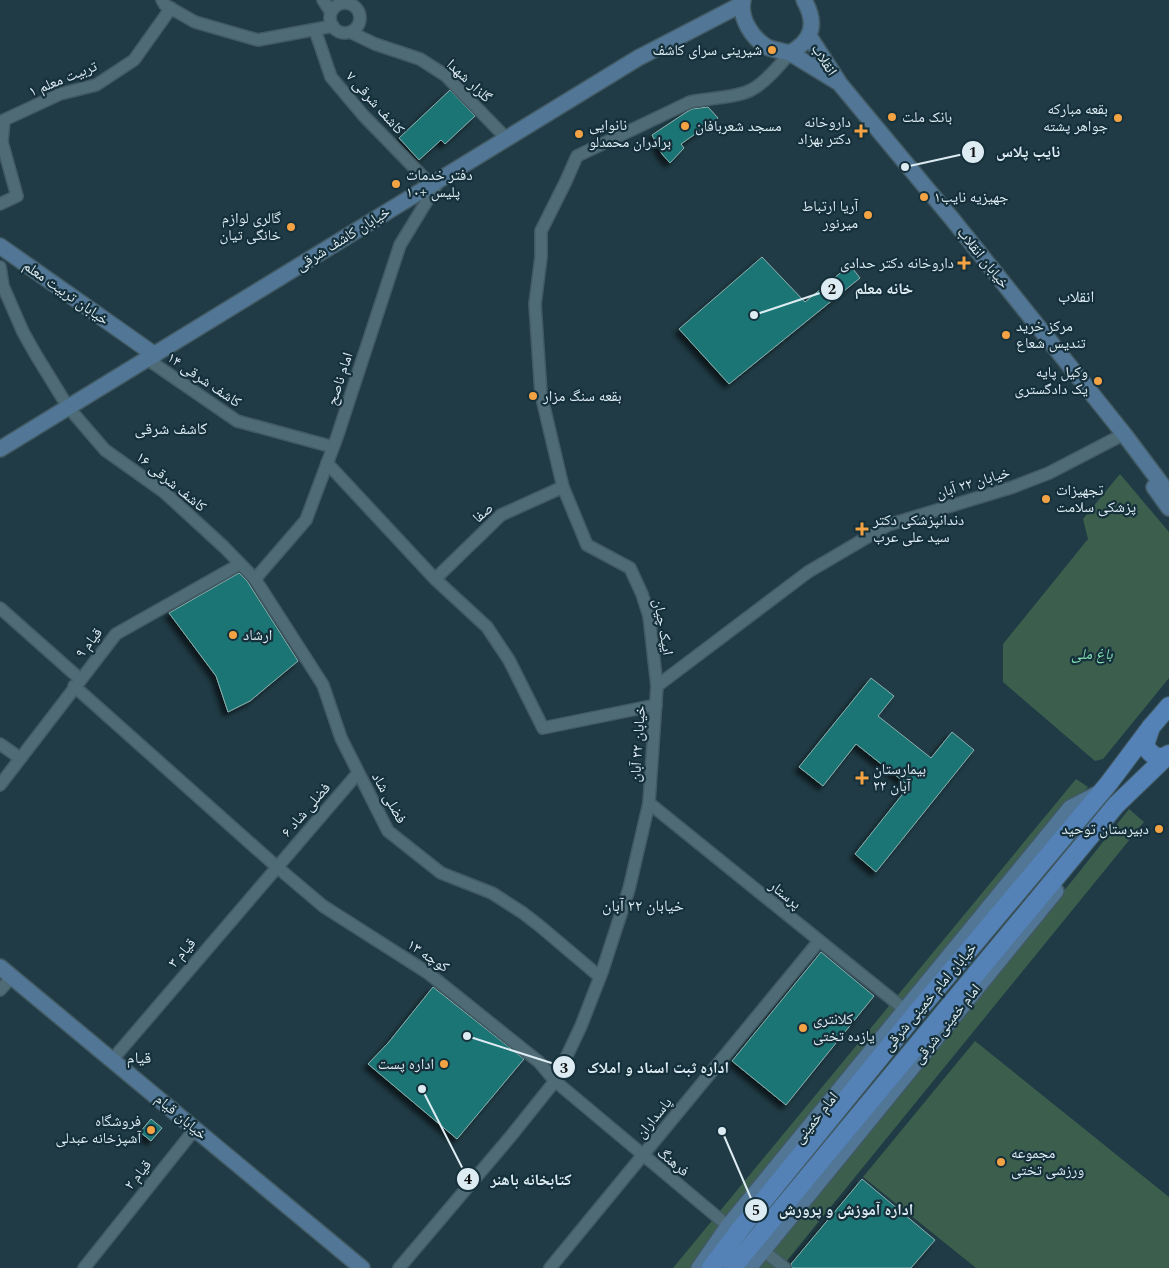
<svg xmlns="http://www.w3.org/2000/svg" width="1169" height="1268" font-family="Spectral,'Noto Naskh Arabic',serif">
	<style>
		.green { fill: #3b5e4d }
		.building { fill: #1a7574; stroke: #8db0af; filter: url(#shadow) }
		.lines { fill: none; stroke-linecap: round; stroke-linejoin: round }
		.minor-casing { stroke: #425a63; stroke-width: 14 }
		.secondary-casing { stroke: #425a63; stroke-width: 18 }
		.primary-casing { stroke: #425a63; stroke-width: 20 }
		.minor { stroke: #4e6b76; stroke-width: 11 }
		.secondary { stroke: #517696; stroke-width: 15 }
		.primary { stroke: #5482b7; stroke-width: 18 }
		.poi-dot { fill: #f4a344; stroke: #15303b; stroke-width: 2 }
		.labels { text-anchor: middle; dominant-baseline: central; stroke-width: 4.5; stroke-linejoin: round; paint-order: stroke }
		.poi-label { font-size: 15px; fill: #ddecf3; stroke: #15303b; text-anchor: start }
		.street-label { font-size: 15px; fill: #ddecf3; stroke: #15303b }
		.park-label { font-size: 15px; font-style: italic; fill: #83e0b3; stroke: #15303b }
		.neighbourhood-label { font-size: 16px; fill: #ddecf3; stroke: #15303b }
		.leader { fill: none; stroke: #ddecf3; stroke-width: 2 }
		.callout-dot { fill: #ddecf3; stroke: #15303b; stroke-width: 2 }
		.mark-label { font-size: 15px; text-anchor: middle; font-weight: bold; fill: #111 }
		.callout-label { font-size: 16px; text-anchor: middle; font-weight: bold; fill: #ddecf3; stroke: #15303b; stroke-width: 4.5; stroke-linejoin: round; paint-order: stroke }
	</style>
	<defs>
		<filter id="shadow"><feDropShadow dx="-4.5" dy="4.5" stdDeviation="2.5" flood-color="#0009"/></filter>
	</defs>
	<rect width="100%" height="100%" fill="#203b45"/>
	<g class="green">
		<path d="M1120 474 1169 532V678L1103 759 1095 761 1003 682V644L1088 539 1083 519Z"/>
		<path d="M1076 779 1088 787 695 1268H673Z"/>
		<path d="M1129 809 1144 822 781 1268H757L1076 876Z"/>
		<path d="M975 1041 1169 1197V1268H976L863 1177Z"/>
	</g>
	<g class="building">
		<path d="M450 90 475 116 445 144 441 140 419 160 399 138Z"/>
		<path d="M708 107 718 118 681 144 684 148 670 163 662 154 652 135 685 113 692 109Z"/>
		<path d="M762 257 805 302 850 265 860 278 729 384 679 329Z"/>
		<path d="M239 573 247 581 298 661 250 701 228 712 216 676 169 613Z"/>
		<path d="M871 678 894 696 878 716 931 758 952 732 974 750 876 872 855 854 909 786 856 744 823 786 799 767Z"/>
		<path d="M821 952 874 996 786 1105 732 1061Z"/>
		<path d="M433 987 524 1059 457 1139 368 1064 388 1043Z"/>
		<path d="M151 1119 162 1128 151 1141 140 1132Z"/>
		<path d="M862 1179 935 1240 911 1268H792L791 1264Z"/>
	</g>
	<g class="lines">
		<g class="minor-casing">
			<g id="minor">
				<path d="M162 0 165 5 195 22 258 40 333 26"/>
				<path d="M323 0 331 12"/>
				<circle cx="345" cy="18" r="15"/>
				<path d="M315 30 331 77 363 115 431 185"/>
				<path d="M350 32 375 44 420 59 445 75 507 139"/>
				<path d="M0 204 17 196 2 142 4 120 60 94 96 85 134 60 171 8"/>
				<path d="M0 267 3 286 23 332 36 355 68 407 105 450 164 492 224 547 255 579 323 685 341 738 388 831 441 873 492 893 523 913 541 927 600 977"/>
				<path d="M147 359 237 421 333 447"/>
				<path d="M327 463 435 579 487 627 509 660 543 728 656 705"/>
				<path d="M255 579 306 520 337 437 400 245 439 181"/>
				<path d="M435 579 501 515 563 487"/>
				<path d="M0 608 80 679"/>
				<path d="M74 686 277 867 323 906 428 973 539 1062 555 1081 728 1226"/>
				<path d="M657 686 808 572 888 525 1013 487 1049 473 1124 434"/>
				<path d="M0 744 20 758"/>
				<path d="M0 785 116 634 240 564"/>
				<path d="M649 803 904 1009"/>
				<path d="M0 990 12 977"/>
				<path d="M112 1060 358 773"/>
				<path d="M763 1250 785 1268"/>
				<path d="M84 1268 195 1129"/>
				<path d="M399 1268 511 1136 555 1081 581 1026 602 972 629 889 649 803 657 686 649 616 642 594 630 568 587 545 563 487 541 394 535 304 541 257V231L566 181 577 156 690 102C708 98 736 98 751 90 765 83 780 65 790 53"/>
				<path d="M550 1268 819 941"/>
			</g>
		</g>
		<g class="secondary-casing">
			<g id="secondary">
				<path d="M743 0C739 18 752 38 767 47 774 50 783 51 790 53 813 40 817 23 804 0"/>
				<path d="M809 36 840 84 953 220 1124 434 1169 494"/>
				<path d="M790 53 836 81"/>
				<path d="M0 246 155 355"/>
				<path d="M0 449 638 58 742 4"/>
				<path d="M1154 487 1169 508"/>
				<path d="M0 967 362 1268"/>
				<path d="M699 1268 728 1226 1070 808 1101 792"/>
				<path d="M749 1268 1056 891"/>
			</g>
		</g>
		<g class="primary-casing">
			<g id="primary">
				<path d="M1169 706 1151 727 1145 745C1150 755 1159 761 1169 754"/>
				<path d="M711 1268 738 1232 917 1012 1109 783 1151 727"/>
				<path d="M732 1268 1116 805 1166 757"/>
			</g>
		</g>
		<use href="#minor" class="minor"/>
		<use href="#secondary" class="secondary"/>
		<use href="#primary" class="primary"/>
	</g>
	<g class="poi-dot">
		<circle cx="772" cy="50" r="5"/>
		<circle cx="892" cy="117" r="5"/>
		<circle cx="1118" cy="118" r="5"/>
		<circle cx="685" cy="126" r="5"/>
		<path d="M858.5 123.5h5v5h5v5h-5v5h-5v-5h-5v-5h5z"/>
		<circle cx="579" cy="134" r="5"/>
		<circle cx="396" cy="184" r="5"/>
		<circle cx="924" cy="197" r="5"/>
		<circle cx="868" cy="215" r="5"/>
		<circle cx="291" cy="227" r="5"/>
		<path d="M961.5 255.5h5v5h5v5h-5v5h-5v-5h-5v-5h5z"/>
		<circle cx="1006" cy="335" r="5"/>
		<circle cx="1098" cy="381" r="5"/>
		<circle cx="533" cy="396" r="5"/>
		<circle cx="1046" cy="499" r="5"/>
		<path d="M859.5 521.5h5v5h5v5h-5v5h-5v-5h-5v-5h5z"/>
		<circle cx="233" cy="635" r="5"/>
		<path d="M859.5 770.5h5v5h5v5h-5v5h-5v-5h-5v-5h5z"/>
		<circle cx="1159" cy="829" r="5"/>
		<circle cx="803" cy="1028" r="5"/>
		<circle cx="444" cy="1064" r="5"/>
		<circle cx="151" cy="1130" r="5"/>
		<circle cx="1001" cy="1162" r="5"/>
	</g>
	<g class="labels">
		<g class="poi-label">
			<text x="762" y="50" text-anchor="end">شیرینی سرای کاشف</text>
			<text x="1108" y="109" text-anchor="end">بقعه مبارکه<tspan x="1108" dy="17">جواهر پشته</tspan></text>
			<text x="902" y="117">بانک ملت</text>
			<text x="851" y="122" text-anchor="end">داروخانه<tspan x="851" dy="17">دکتر بهزاد</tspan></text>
			<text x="589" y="125">نانوایی<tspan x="589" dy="17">برادران محمدلو</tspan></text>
			<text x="695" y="126">مسجد شعربافان</text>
			<text x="406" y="175">دفتر خدمات<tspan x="406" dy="17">پلیس +۱۰</tspan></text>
			<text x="934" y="197">جهیزیه نایب۱</text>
			<text x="858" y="206" text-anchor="end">آریا ارتباط<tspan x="858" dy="17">میرنور</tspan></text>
			<text x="281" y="218" text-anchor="end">گالری لوازم<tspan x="281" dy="17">خانگی تیان</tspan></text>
			<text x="954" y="263" text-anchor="end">داروخانه دکتر حدادی</text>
			<text x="1016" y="326">مرکز خرید<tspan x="1016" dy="17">تندیس شعاع</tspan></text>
			<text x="1088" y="372" text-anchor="end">وکیل پایه<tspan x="1088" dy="17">یک دادگستری</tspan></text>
			<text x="543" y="396">بقعه سنگ مزار</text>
			<text x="1056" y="490">تجهیزات<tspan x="1056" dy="17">پزشکی سلامت</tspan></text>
			<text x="873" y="520">دندانپزشکی دکتر<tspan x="873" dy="17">سید علی عرب</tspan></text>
			<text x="243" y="635">ارشاد</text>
			<text x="873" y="769">بیمارستان<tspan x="873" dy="17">۲۲ آبان</tspan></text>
			<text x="1149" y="829" text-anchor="end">دبیرستان توحید</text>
			<text x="813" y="1019">کلانتری<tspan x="813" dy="17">یازده تختی</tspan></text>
			<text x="434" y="1064" text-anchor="end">اداره پست</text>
			<text x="141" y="1121" text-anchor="end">فروشگاه<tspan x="141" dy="17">آشپزخانه عبدلی</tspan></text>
			<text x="1011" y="1153">مجموعه<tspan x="1011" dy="17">ورزشی تختی</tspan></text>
		</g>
		<g class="street-label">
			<text transform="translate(824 60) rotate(57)">انقلاب</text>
			<text transform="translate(63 79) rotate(-22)">تربیت معلم ۱</text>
			<text transform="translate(469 81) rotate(43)">گلزار شهدا</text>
			<text transform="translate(375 103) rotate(48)">کاشف شرقی ۷</text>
			<text transform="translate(343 239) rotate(-32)">خیابان کاشف شرقی</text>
			<text transform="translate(983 258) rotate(51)">خیابان انقلاب</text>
			<text transform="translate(66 293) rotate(35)">خیابان تربیت معلم</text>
			<text transform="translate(340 379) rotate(-72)">امام ناصح</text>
			<text transform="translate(204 380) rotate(34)">کاشف شرقی ۱۴</text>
			<text transform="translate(171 482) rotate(39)">کاشف شرقی ۱۶</text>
			<text transform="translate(973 483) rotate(-17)">خیابان ۲۲ آبان</text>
			<text transform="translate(483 513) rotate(-41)">صفا</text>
			<text transform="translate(663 627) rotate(80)">ایپک چیان</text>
			<text transform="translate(89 643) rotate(-52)">قیام ۹</text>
			<text transform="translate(638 744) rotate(-86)">خیابان ۲۲ آبان</text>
			<text transform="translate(389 798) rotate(61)">فضلی شاد</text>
			<text transform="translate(306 810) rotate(-49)">فضلی شاد ۶</text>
			<text transform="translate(785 895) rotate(39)">پرستار</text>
			<text transform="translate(182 953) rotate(-49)">قیام ۳</text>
			<text transform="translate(428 956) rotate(34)">کوچه ۱۳</text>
			<text transform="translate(930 997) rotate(-50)">خیابان امام خمینی شرقی</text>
			<text transform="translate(947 1024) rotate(-51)">امام خمینی شرقی</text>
			<text transform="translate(181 1117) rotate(40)">خیابان قیام</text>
			<text transform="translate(654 1118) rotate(-51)">پاسداران</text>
			<text transform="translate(816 1118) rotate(-51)">امام خمینی</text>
			<text transform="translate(673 1162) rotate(40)">فرهنگ</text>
			<text transform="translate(138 1175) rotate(-51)">قیام ۲</text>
		</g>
		<g class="park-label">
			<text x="1092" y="654">باغ ملی</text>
		</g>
		<g class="neighbourhood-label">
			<text x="1076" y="297">انقلاب</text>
			<text x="171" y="429">کاشف شرقی</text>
			<text x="643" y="906">خیابان ۲۲ آبان</text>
			<text x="139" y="1058">قیام</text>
		</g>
	</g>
	<path class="leader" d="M905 167L973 152M754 315L832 289M467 1036L564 1067M422 1089L468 1179M722 1131L756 1210"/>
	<g class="callout-dot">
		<circle cx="905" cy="167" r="5"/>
		<circle cx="754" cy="315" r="5"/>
		<circle cx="467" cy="1036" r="5"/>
		<circle cx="422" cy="1089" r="5"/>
		<circle cx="722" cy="1131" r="5"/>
		<circle cx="973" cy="152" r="12"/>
		<circle cx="832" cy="289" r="12"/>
		<circle cx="564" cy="1067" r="12"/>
		<circle cx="468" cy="1179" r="12"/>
		<circle cx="756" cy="1210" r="12"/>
	</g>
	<g class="mark-label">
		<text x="973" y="157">1</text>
		<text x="832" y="294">2</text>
		<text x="564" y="1073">3</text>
		<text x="468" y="1184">4</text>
		<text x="756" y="1215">5</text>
	</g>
	<g class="callout-label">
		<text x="1028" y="157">نایب پلاس</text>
		<text x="884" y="294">خانه معلم</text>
		<text x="658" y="1073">اداره ثبت اسناد و املاک</text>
		<text x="531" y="1185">کتابخانه باهنر</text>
		<text x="846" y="1215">اداره آموزش و پرورش</text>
	</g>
</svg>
